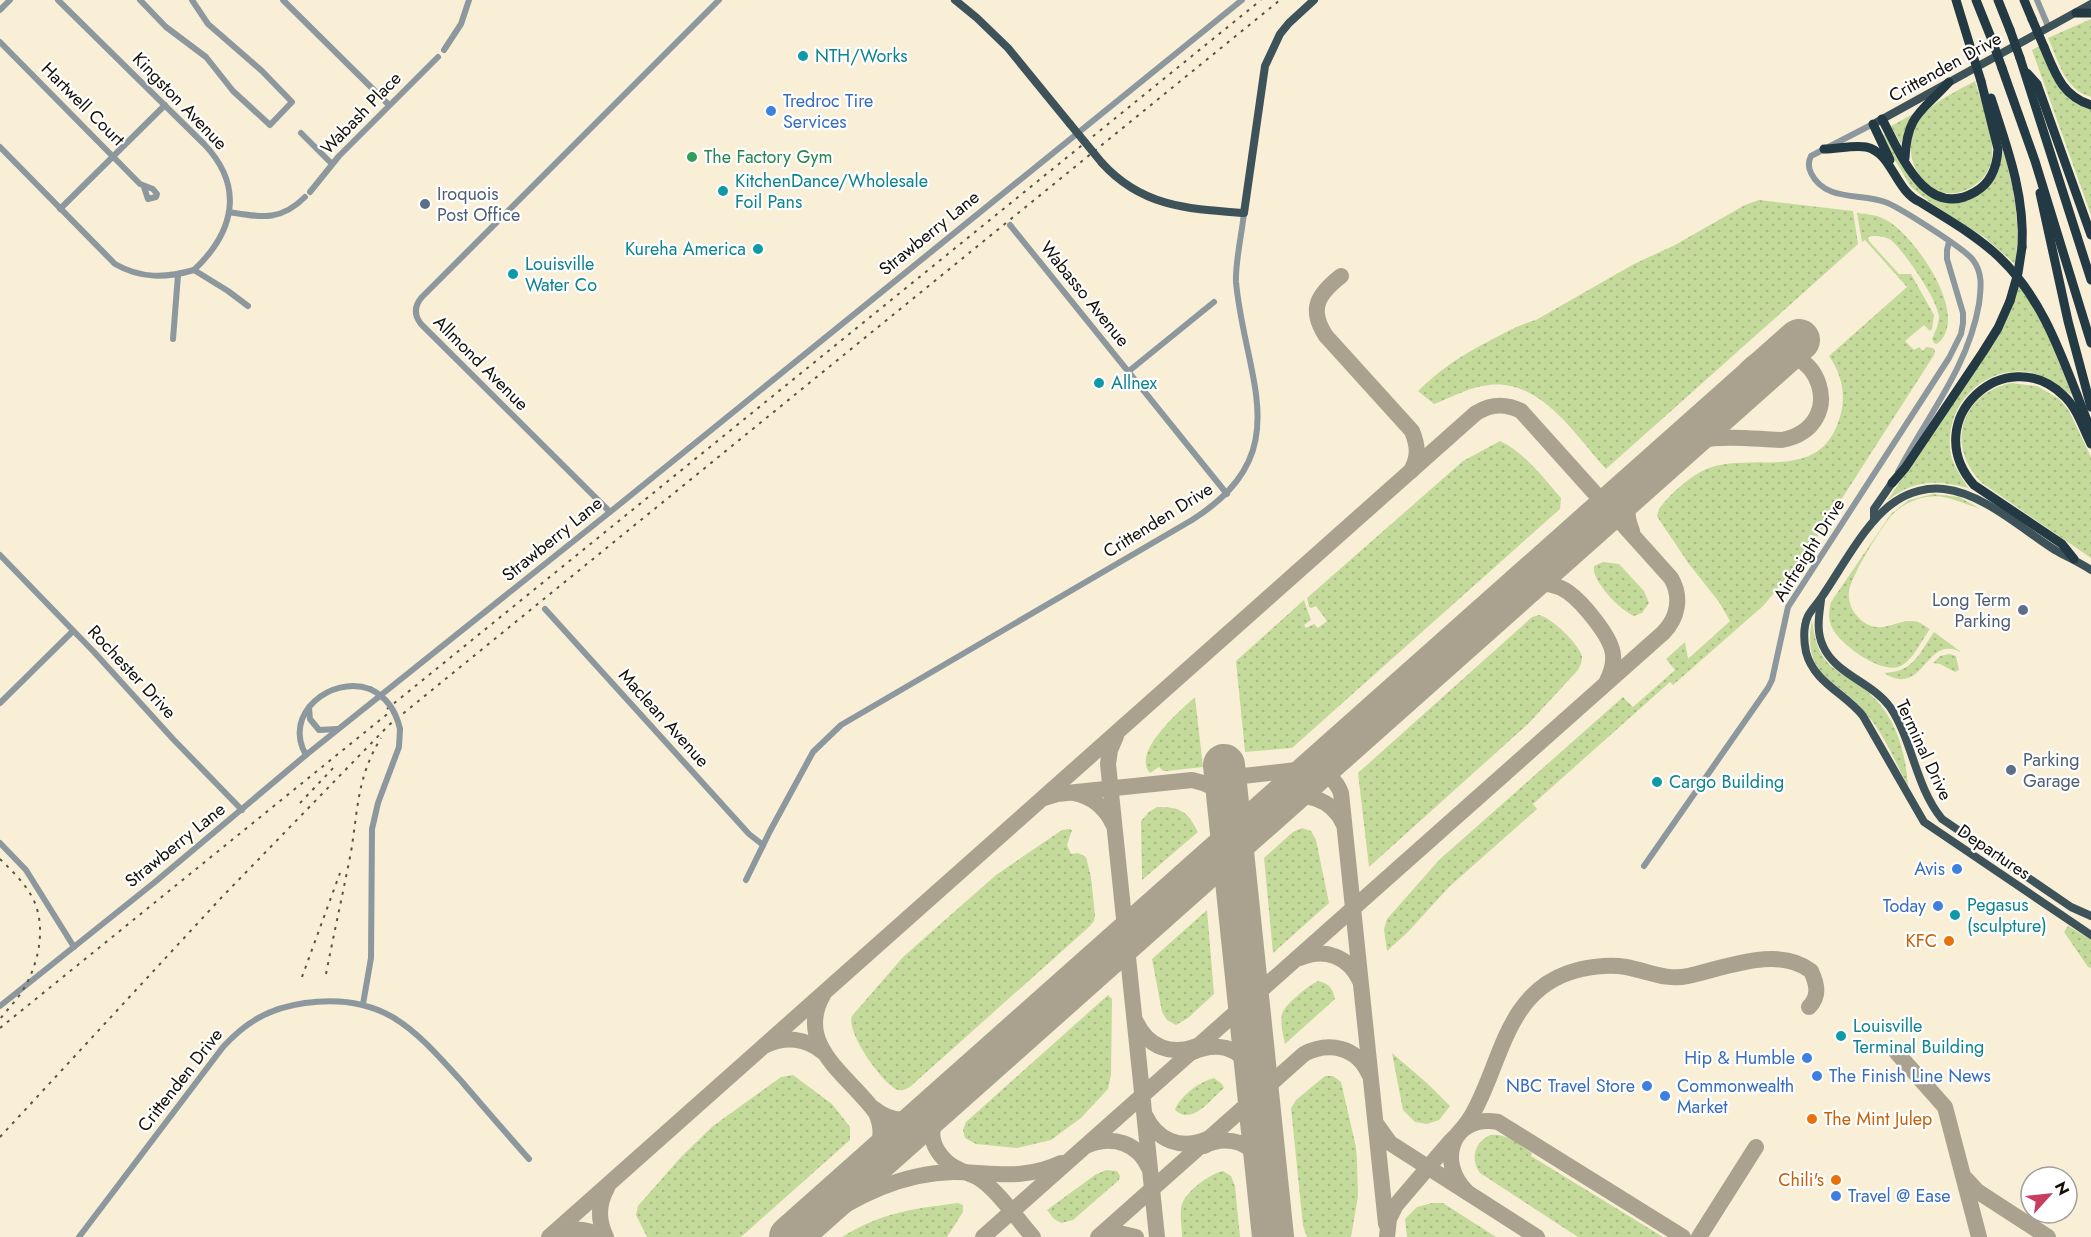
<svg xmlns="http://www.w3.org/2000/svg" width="2091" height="1237" font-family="Jost,sans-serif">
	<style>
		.grass { fill: url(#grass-dots) }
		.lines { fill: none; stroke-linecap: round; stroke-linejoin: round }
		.taxiway { stroke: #aaa28f; stroke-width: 16 }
		.runway { stroke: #aaa28f; stroke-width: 42 }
		.minor { stroke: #8d989e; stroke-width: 6 }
		.major { stroke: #3e525a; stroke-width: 8 }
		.highway { stroke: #233943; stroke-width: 9 }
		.rail { stroke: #5a5447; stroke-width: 2; stroke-dasharray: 3 6; stroke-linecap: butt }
		.minor-bridge { stroke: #8d989e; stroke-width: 6 }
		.major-bridge { stroke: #3e525a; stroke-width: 8 }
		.highway-bridge { stroke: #233943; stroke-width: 9 }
		.culture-dot { fill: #0f9aa8; stroke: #fff; stroke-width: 2 }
		.shop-dot { fill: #3f7fe0; stroke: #fff; stroke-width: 2 }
		.leisure-dot { fill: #2e9e5b; stroke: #fff; stroke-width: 2 }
		.service-dot { fill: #5c6f8a; stroke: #fff; stroke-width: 2 }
		.food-dot { fill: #e8710a; stroke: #fff; stroke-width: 2 }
		.labels { text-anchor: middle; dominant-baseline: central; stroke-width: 4.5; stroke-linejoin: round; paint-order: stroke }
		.culture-label { font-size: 18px; fill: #0d838f; stroke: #fff; text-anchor: start }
		.street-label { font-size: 18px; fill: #141008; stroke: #fff }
		.shop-label { font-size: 18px; fill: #366cbe; stroke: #fff; text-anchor: start }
		.leisure-label { font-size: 18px; fill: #27864d; stroke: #fff; text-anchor: start }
		.service-label { font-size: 18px; fill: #4e5e75; stroke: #fff; text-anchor: start }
		.food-label { font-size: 18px; fill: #c56008; stroke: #fff; text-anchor: end }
	</style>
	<defs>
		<pattern id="grass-dots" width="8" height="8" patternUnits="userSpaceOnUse" patternTransform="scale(1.5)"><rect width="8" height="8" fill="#c4da9a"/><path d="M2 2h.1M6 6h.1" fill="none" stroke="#a8ba83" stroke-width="1.8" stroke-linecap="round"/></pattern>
	</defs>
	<rect width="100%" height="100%" fill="#f9efd7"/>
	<g class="grass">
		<path d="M2091 19V97C2064 89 2059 62 2048 38Z"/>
		<path d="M2039 46C2052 77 2057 96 2091 108V215L2032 50Z"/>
		<path d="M1975 81C1981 102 1995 135 1992 157 1991 167 1985 178 1976 184 1932 218 1887 151 1925 113 1938 99 1959 90 1975 81Z"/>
		<path d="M1913 114 1905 130 1901 144 1891 126Z"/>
		<path d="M1886 134C1900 159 1912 191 1942 201L1992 182 1998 173 2003 151C2015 189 2021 225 2015 264L1984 237 1931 203 1911 187 1886 145 1883 135Z"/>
		<path d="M1759 200 1853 211 1858 244 1606 469C1573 433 1538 374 1482 386 1466 389 1450 398 1434 404L1418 391C1443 367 1462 355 1493 339 1508 331 1521 324 1536 320L1634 264 1675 245 1745 205Z"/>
		<path d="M1857 213C1868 214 1878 215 1888 221 1915 237 1972 317 1937 344L1934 343 1932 339C1935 332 1939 324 1939 316 1937 299 1904 251 1891 240 1885 236 1874 235 1868 237L1869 241 1899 274H1911L1934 315 1932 329 1930 331 1924 325 1905 341 1914 350 1919 347 1923 351 1926 347 1933 348 1935 351 1934 355 1805 556 1763 606 1673 685 1670 682 1533 804 1537 809 1449 887 1407 933 1387 951 1384 929 1387 919 1439 860 1623 697 1633 707 1675 670 1666 659 1685 642 1688 659 1730 621 1719 602 1689 564 1660 521 1657 516 1659 509C1671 493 1691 475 1709 468 1754 451 1823 486 1841 413 1846 393 1841 373 1829 356L1907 287 1865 240 1862 242Z"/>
		<path d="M2019 286C2043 319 2057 357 2072 395 2058 387 2049 376 2029 372 1981 365 1942 409 1951 455 1954 468 1962 477 1968 488 1936 480 1915 479 1887 501L1927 441 2010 311Z"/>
		<path d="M2011 383 2037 386 2059 399 2069 411 2091 457V558L1982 483C1945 447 1960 394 2011 383Z"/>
		<path d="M1500 441C1525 453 1543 477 1561 498L1560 509 1292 748 1245 752 1236 661 1304 600 1311 620 1304 625 1306 628 1314 624 1318 628 1327 621 1316 606 1311 608 1309 607 1307 598 1463 461Z"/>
		<path d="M1933 494 1959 497 1979 508C1956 502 1943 491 1918 499 1908 502 1898 508 1891 516 1881 528 1850 577 1849 592 1848 600 1851 610 1858 617 1880 640 1897 616 1918 622 1921 623 1926 627 1930 629 1921 641 1912 663 1898 667 1879 673 1836 642 1831 625 1828 618 1829 610 1831 602L1891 514 1909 500Z"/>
		<path d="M1603 562 1619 564 1644 591 1649 603 1642 613 1634 616C1621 611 1591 581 1594 566Z"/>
		<path d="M1539 615C1551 617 1580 645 1582 657 1582 662 1580 666 1578 670L1529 723 1369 867 1358 773 1532 617Z"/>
		<path d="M1812 619C1818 678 1845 666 1877 701 1898 724 1906 756 1908 786 1896 763 1885 737 1869 717 1839 677 1801 681 1812 619Z"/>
		<path d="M1934 632 1961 652C1924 634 1925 699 1884 673 1913 672 1919 654 1934 632Z"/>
		<path d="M1949 654 1956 656 1959 670 1955 672 1940 664 1933 663 1940 656Z"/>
		<path d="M1195 697 1203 767 1167 771H1163L1159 767 1150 773C1131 752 1180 711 1195 697Z"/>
		<path d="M1157 807C1181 807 1187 811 1198 832L1142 880 1141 821 1149 812Z"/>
		<path d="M1302 828 1311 831 1316 840 1329 903 1273 953 1264 858 1293 832Z"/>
		<path d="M1069 829 1072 830 1067 845 1071 854 1078 853 1086 857 1091 877 1095 915 1094 921 1090 926 911 1086C907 1089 903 1091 898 1090 883 1085 845 1031 852 1016L903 957 996 875 1062 830Z"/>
		<path d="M1207 910 1214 994 1188 1018 1176 1025 1167 1020 1162 1012 1152 959Z"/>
		<path d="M2068 926 2091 940V968L2088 967 2064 932Z"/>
		<path d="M1318 981C1329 983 1333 989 1335 999L1285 1044C1283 1035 1280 1023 1282 1014 1284 1005 1309 985 1318 981Z"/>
		<path d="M1108 995 1112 999 1111 1075 1108 1089 1081 1118 1051 1140 1017 1148 976 1144 965 1138 963 1130 966 1122Z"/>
		<path d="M1392 1053 1428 1084 1450 1106 1439 1120 1427 1124 1415 1122 1403 1110Z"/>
		<path d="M793 1075 832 1104 850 1127V1140L741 1237H647L636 1215 638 1206 681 1157 713 1126 781 1077Z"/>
		<path d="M1325 1076H1333L1341 1082 1356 1147 1357 1161 1358 1196 1351 1237H1307L1303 1226 1291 1108 1296 1100Z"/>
		<path d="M1214 1078 1222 1084 1224 1088C1211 1099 1192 1126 1175 1110 1179 1097 1200 1081 1214 1078Z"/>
		<path d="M1490 1135C1507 1133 1518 1144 1532 1153L1531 1156 1663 1237H1578L1480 1173C1470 1159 1474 1143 1490 1135Z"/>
		<path d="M1106 1170 1117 1171 1120 1176 1119 1180 1073 1220 1061 1223 1054 1219 1047 1210 1095 1175Z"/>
		<path d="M1223 1171 1231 1176 1235 1186 1240 1237H1182C1182 1228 1180 1217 1181 1208 1183 1193 1209 1174 1223 1171Z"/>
		<path d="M958 1203 963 1205V1212L947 1237H842C883 1212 912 1209 958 1203Z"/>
		<path d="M1432 1203H1443L1496 1237H1407L1405 1219 1417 1207Z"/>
	</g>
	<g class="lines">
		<g class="taxiway">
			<path d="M1341 276C1318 294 1308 309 1326 336L1412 431C1418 446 1419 456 1411 471"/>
			<path d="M1671 454C1703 430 1745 439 1782 440 1852 426 1817 332 1760 359 1744 366 1738 380 1735 396"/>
			<path d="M1632 531C1624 513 1627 498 1639 482"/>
			<path d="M1470 632C1486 618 1512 589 1533 585 1544 582 1558 585 1568 592 1582 602 1612 637 1613 655 1614 664 1611 673 1607 681"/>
			<path d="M1116 736 1110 750 1108 764 1157 1237"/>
			<path d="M1225 778 1305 769C1322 770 1335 777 1341 793L1386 1224"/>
			<path d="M1074 793C1093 797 1105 807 1113 824"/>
			<path d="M1044 798 1057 794 1192 780 1203 783 1212 787 1225 804 1233 870"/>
			<path d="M1245 834C1256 824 1268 812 1280 803 1303 788 1332 800 1343 823"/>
			<path d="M1300 958C1325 947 1349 957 1360 981"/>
			<path d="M823 995C794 1046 850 1076 876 1113 895 1155 851 1180 824 1204"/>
			<path d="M1136 1022C1148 1047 1171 1056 1197 1046"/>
			<path d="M766 1045C785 1036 806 1038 823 1052"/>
			<path d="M1193 1052C1204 1047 1214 1045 1226 1048 1263 1059 1258 1107 1261 1139"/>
			<path d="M1897 1053 1945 1107 1979 1237"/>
			<path d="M991 1060C964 1084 905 1123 947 1162 956 1171 969 1172 980 1179 999 1192 1017 1219 1033 1237"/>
			<path d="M1257 1072 1251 1011 1259 994"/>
			<path d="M873 1108C898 1128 919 1120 940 1101"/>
			<path d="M1145 1115C1157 1141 1181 1150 1207 1139"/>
			<path d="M1377 1125 1390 1143 1537 1237"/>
			<path d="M1088 1145C1113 1135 1138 1143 1149 1168"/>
			<path d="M1204 1146C1215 1140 1228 1139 1240 1143 1272 1156 1267 1202 1270 1231"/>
			<path d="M1966 1179 1977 1191 2048 1237"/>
			<path d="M1467 1192C1436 1162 1452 1114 1498 1122L1683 1237"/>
			<path d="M553 1235C570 1227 586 1228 602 1237"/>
			<path d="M549 1237 1476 413C1491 404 1505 403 1521 411L1671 578C1682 597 1678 618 1663 633L983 1237"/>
			<path d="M606 1237C598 1221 598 1204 607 1188"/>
			<path d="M798 1237C843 1202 895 1173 953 1172 992 1172 1023 1181 1061 1163"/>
			<path d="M1098 1237 1304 1054C1329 1041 1357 1047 1369 1074"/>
			<path d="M1100 1237 1119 1233 1136 1237"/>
			<path d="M1387 1237 1389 1219 1396 1205C1413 1185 1431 1164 1449 1143 1457 1135 1466 1125 1472 1115 1501 1065 1505 995 1568 973 1585 967 1608 964 1626 967 1648 971 1666 981 1688 976 1725 968 1778 945 1811 971 1817 984 1820 996 1809 1007"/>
			<path d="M1699 1237 1756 1147"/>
		</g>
		<g class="runway">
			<path d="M1224 765 1273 1237"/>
			<path d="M790 1237 1799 340"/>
		</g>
		<g class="minor">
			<path d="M58 0 204 144C245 187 234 232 194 270"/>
			<path d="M140 0 166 27 206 57 233 91 270 125 292 102 262 71 208 24 192 0"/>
			<path d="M283 0 389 105"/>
			<path d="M2037 0 2048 26"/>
			<path d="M0 10 10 0"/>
			<path d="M0 42 140 184 153 189 157 194 156 197 148 199 144 187"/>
			<path d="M444 50 461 24 469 0"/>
			<path d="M1873 124 1811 156C1808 162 1808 167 1811 173 1825 202 1861 193 1885 202 1899 207 1965 249 1973 260 1983 273 1981 288 1979 304 1968 368 1927 416 1898 472"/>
			<path d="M301 133 332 164"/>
			<path d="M0 147 115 264C141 279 166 278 194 270L228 291 248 306"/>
			<path d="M310 192 339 156 438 57"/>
			<path d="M60 209 165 105"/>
			<path d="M229 212C261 217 280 222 305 197"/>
			<path d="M1010 225 1227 494"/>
			<path d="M173 339 178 275"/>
			<path d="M1129 371 1214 302"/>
			<path d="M610 512 421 324C414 315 414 306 422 297L719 0"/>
			<path d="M0 555 94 652 173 739 242 810"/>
			<path d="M545 609 749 834 763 845"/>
			<path d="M0 703 73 631"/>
			<path d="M309 708 310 719 319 730 337 729"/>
			<path d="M306 755C282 714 331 675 370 689"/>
			<path d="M0 843 26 870 74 947"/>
			<path d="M1644 866 1768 688 1772 680 1788 607 1949 358 1961 334 1963 323V313L1947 259V250L1949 242"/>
			<path d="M746 880 770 831 813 752 841 725 1192 520C1299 452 1245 380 1236 282 1235 263 1242 233 1244 213"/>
			<path d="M363 1004 371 958 372 829 378 803 399 747 400 729"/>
			<path d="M0 1006 155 882 306 755 610 512 1242 0"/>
			<path d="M79 1237 223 1047C247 1021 270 1008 305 1003 384 992 415 1030 463 1083 485 1109 507 1134 529 1159"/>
		</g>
		<g class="major">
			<path d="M955 0 977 18 1008 48 1070 124"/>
			<path d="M1877 122 2091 4"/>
			<path d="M1102 163C1142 207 1188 209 1244 213L1265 66 1280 34 1289 23 1314 0"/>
			<path d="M1874 519V509L1892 483"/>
			<path d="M2091 570C2079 562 2067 557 2055 550 2023 530 1983 493 1944 489 1928 487 1909 492 1896 501 1866 520 1842 568 1821 598 1817 604 1811 610 1808 616 1803 627 1804 642 1806 652 1814 683 1845 693 1863 716L1924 822 2091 935"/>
			<path d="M1821 600C1819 616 1816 631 1823 646 1835 674 1872 682 1890 707 1913 741 1915 786 1942 819L2071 907 2091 916"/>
		</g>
		<g class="highway">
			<path d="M1956 0 1971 49"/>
			<path d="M1976 0 1992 40"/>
			<path d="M1998 0 2010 30"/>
			<path d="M2024 0 2032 19"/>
			<path d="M2076 13H2091"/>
			<path d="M2044 47C2055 73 2062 96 2091 105"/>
			<path d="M2020 58 2091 280"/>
			<path d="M2002 68 2035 161 2091 343"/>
			<path d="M2027 73 2037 84 2091 235"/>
			<path d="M1991 98C2007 147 2025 195 2022 247"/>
			<path d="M1882 119C1900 152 1925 221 1975 192 1991 183 1997 167 1998 149L1981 81"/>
			<path d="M1873 124 1890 160"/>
			<path d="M1824 149C1837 149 1853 145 1866 147 1892 152 1895 191 1920 202 1947 219 1976 235 1999 257 2048 303 2066 371 2091 430"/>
			<path d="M1905 158C1907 114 1922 112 1949 82"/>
			<path d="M2040 193 2068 321 2091 407"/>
			<path d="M1892 483 1905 468 1983 352 1998 328 2010 301"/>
			<path d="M2074 559 2062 544 1974 485C1917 420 2006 339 2064 396 2077 408 2083 428 2091 444"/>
		</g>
		<g class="rail">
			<path d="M387 709 1261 0"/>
			<path d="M300 803 337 764"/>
			<path d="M0 859C11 870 23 881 31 895 48 924 39 966 21 993 15 1002 7 1010 0 1019"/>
			<path d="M326 974C334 933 343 893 351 852 358 809 357 777 381 738"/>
			<path d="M302 977 340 873"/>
			<path d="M0 1028 396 707"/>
			<path d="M0 1137 221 898 389 725 1280 0"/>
		</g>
		<path class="minor-bridge" d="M370 689C387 697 396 711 400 729"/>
		<path class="major-bridge" d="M1070 124 1102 163"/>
		<g class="highway-bridge">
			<path d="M2032 19 2044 47"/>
			<path d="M2010 30 2020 58"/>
			<path d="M1992 40 2002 68"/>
			<path d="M1971 49 1981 81"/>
			<path d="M2010 301 2018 273 2022 247"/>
		</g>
	</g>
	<g class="culture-dot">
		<circle cx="803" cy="56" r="6"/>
		<circle cx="723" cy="191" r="6"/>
		<circle cx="758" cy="249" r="6"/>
		<circle cx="513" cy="274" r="6"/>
		<circle cx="1099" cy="383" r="6"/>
		<circle cx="1657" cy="782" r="6"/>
		<circle cx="1955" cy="915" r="6"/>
		<circle cx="1841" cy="1036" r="6"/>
	</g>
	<g class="shop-dot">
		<circle cx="771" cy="111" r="6"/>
		<circle cx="1957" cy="869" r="6"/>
		<circle cx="1938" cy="906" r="6"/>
		<circle cx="1807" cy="1058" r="6"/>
		<circle cx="1817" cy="1076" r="6"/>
		<circle cx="1647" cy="1086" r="6"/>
		<circle cx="1665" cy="1096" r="6"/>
		<circle cx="1836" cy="1196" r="6"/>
	</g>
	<circle class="leisure-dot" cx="692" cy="157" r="6"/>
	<g class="service-dot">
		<circle cx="425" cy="204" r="6"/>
		<circle cx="2023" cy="610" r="6"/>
		<circle cx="2011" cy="770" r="6"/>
	</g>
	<g class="food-dot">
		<circle cx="1949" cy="941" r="6"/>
		<circle cx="1812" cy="1119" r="6"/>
		<circle cx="1836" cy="1180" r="6"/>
	</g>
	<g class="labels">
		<g class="culture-label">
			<text x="815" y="56">NTH/Works</text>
			<text x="735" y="181">KitchenDance/Wholesale<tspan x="735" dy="21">Foil Pans</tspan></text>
			<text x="746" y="249" text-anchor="end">Kureha America</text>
			<text x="525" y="264">Louisville<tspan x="525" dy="21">Water Co</tspan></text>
			<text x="1111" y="383">Allnex</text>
			<text x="1669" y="782">Cargo Building</text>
			<text x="1967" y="905">Pegasus<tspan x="1967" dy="21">(sculpture)</tspan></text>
			<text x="1853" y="1026">Louisville<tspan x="1853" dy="21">Terminal Building</tspan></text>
		</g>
		<g class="street-label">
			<text transform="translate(1945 67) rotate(-29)">Crittenden Drive</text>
			<text transform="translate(180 101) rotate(46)">Kingston Avenue</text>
			<text transform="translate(83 104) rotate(45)">Hartwell Court</text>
			<text transform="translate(361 113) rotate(-46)">Wabash Place</text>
			<text transform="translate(929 233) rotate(-39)">Strawberry Lane</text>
			<text transform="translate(1085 294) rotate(51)">Wabasso Avenue</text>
			<text transform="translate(481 363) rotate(45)">Allmond Avenue</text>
			<text transform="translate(1158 520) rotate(-32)">Crittenden Drive</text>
			<text transform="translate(552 539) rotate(-39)">Strawberry Lane</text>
			<text transform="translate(1809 550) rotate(-58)">Airfreight Drive</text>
			<text transform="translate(132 672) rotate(47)">Rochester Drive</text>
			<text transform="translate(664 718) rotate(48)">Maclean Avenue</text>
			<text transform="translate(1924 750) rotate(65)">Terminal Drive</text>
			<text transform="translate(175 845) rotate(-39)">Strawberry Lane</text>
			<text transform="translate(1994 852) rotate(34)">Departures</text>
			<text transform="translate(180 1080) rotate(-52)">Crittenden Drive</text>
		</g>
		<g class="shop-label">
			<text x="783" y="101">Tredroc Tire<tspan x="783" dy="21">Services</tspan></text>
			<text x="1945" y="869" text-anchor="end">Avis</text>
			<text x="1926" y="906" text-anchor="end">Today</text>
			<text x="1795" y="1058" text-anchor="end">Hip &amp; Humble</text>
			<text x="1829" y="1076">The Finish Line News</text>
			<text x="1635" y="1086" text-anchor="end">NBC Travel Store</text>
			<text x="1677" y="1086">Commonwealth<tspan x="1677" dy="21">Market</tspan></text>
			<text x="1848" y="1196">Travel @ Ease</text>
		</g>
		<g class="leisure-label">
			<text x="704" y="157">The Factory Gym</text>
		</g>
		<g class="service-label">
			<text x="437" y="194">Iroquois<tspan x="437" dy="21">Post Office</tspan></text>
			<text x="2011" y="600" text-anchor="end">Long Term<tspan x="2011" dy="21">Parking</tspan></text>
			<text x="2023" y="760">Parking<tspan x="2023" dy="21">Garage</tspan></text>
		</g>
		<g class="food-label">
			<text x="1937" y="941">KFC</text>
			<text x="1824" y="1119" text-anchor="start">The Mint Julep</text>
			<text x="1824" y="1180">Chili's</text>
		</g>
	</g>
	<g transform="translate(2049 1195) rotate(63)"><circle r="28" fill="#ffffff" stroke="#a19f9c" stroke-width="1.5"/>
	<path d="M0-4.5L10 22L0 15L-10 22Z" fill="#ca3b60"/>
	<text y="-9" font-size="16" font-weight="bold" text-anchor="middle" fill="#141008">N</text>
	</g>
</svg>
